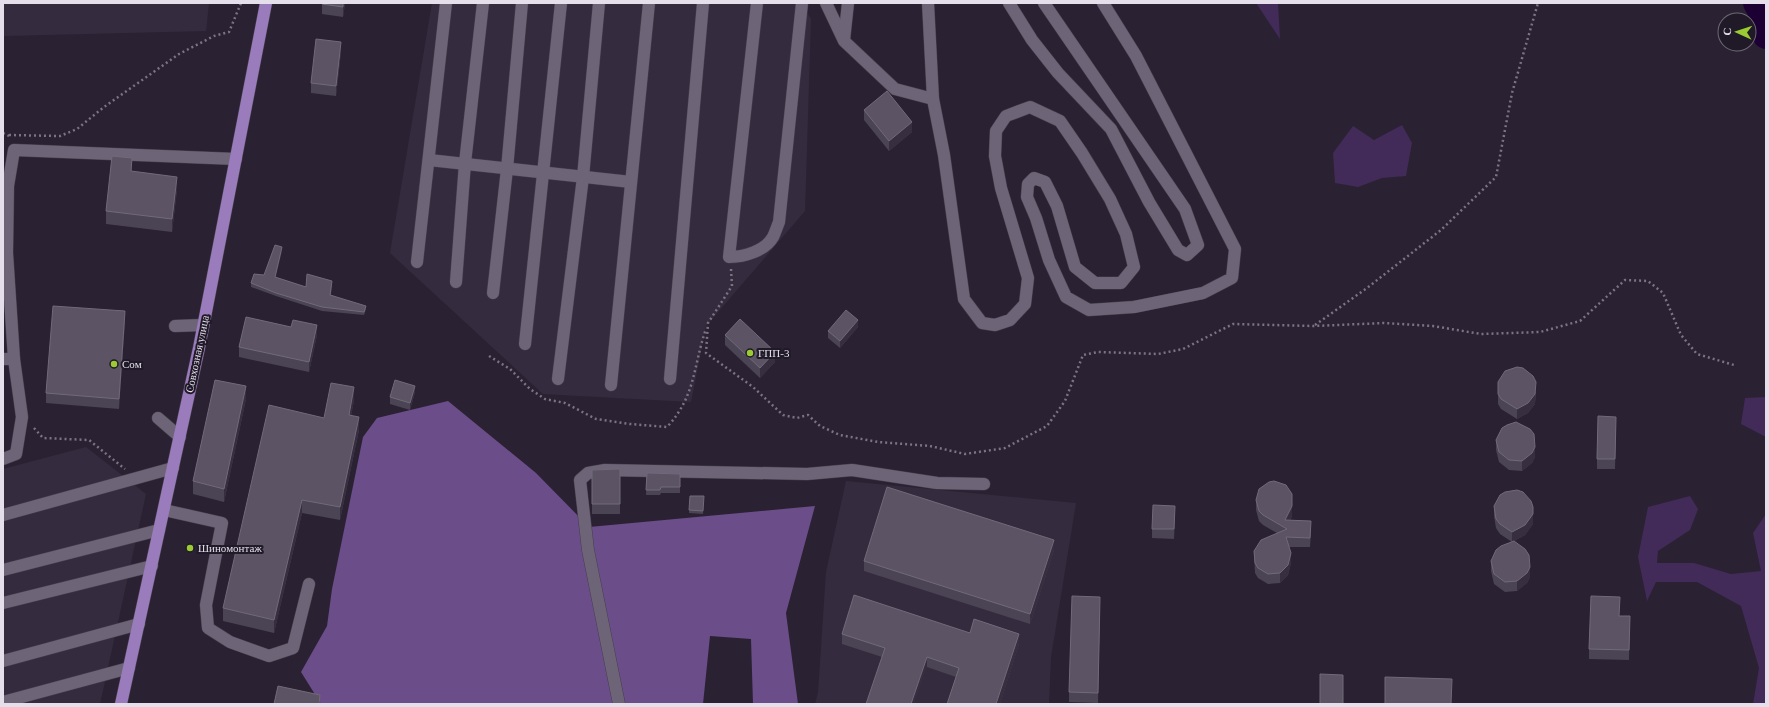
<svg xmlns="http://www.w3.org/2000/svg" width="1769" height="707" font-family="'Times New Roman',serif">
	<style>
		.built { fill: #352b3f }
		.green { fill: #422a59 }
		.forest { fill: #6b4d8a }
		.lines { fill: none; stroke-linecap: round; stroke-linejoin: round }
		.river { stroke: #1d0033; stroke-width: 26 }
		.minor-casing { stroke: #443f4b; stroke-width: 13 }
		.major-casing { stroke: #443f4b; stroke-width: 13 }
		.path { stroke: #7b7482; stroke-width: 2.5; stroke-dasharray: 2 3; stroke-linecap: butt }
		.minor { stroke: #6d6577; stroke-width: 12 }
		.major { stroke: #9a7bbb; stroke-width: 12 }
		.wall { fill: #4b4454 }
		.shaded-wall { fill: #372f40 }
		.building { fill: #5c5464; stroke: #716a79 }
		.poi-dot { fill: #9bcb32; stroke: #201928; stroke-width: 1.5 }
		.labels { text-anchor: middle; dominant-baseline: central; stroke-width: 4; stroke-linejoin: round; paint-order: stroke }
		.poi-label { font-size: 11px; fill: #e4dfea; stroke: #201928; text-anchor: start }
		.street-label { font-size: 11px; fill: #e4dfea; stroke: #201928 }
	</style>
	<rect width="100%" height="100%" fill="#2a2232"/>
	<g class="built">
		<path d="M3 3H209L206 31 3 36Z"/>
		<path d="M432 3H801L811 19 805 211 706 326 691 402 543 394 390 253Z"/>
		<path d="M86 447 146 494 100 704H3V469Z"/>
		<path d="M846 481 1076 503 1051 657 1049 704H815L818 693 826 572Z"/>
	</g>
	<g class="green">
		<path d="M1256 3H1278L1280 39Z"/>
		<path d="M1402 125 1412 143 1406 176 1382 178 1358 187 1335 183 1333 153 1353 126 1374 140Z"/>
		<path d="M1766 397V437L1741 424 1745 398Z"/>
		<path d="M1690 496 1698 509 1690 530 1658 551 1657 563H1694L1731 574 1761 571 1753 533 1766 514V704H1753L1759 668 1741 606 1697 582H1656L1647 601 1638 557 1648 507Z"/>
	</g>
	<path class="forest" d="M448 401 536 473 589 527 815 506 786 613 798 704H753L751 639 710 636 703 704H321L301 672 327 626 332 589 363 437 377 418Z"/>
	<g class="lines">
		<path class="river" d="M1756 3 1760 10 1766 36"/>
		<g class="minor-casing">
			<g id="minor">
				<path d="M757 3 729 257C744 257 765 251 773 237 775 233 777 227 779 222L802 3"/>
				<path d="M826 3 844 41 895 89 933 99"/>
				<path d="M928 3 933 99 944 155 964 299 982 323 995 325 1010 320 1025 304 1028 278 1001 188 995 156 996 131 1006 116 1030 107 1060 121 1082 153 1110 199 1126 234 1134 267 1121 283H1095L1075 267 1057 206 1045 182 1034 178 1028 184 1027 197 1036 218 1049 260 1066 297 1089 310 1134 307 1203 293 1232 278 1235 249 1136 56 1103 3"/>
				<path d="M1009 3 1032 40 1058 73 1111 129 1149 202 1178 250 1187 255 1198 245 1185 209 1044 3"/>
				<path d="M844 40 848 3"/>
				<path d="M429 160 631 182"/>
				<path d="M417 262 446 3"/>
				<path d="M456 282 465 163 483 3"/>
				<path d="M493 293 507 169 522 3"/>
				<path d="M175 326 203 325"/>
				<path d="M525 344 561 3"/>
				<path d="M3 359H14L7 253 8 186 14 150 236 159"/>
				<path d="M558 379 583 177 599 3"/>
				<path d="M670 379 703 3"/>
				<path d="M611 385 649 3"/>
				<path d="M158 418 180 437"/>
				<path d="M3 459 16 454 22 417 14 359"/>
				<path d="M164 510 222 523 206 605 208 628 230 642 269 656 293 648 309 584"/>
				<path d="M3 515 173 468"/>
				<path d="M3 570 159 530"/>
				<path d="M3 603 152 566"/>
				<path d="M3 661 139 624"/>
				<path d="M3 702 129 668"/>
				<path d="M619 704 588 550 580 480 588 473 605 470 807 474 852 470 937 483 984 484"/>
			</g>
		</g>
		<g class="major-casing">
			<path id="major" d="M121 704 199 348 266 3"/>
		</g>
		<g class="path">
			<path d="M3 133 9 136"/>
			<path d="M9 135 60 136 77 129 104 107 179 54 214 36 229 32 241 3"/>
			<path d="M731 269 732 286 708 323 706 353 753 387 783 415 797 418 808 415 820 426 840 435 878 442 930 446 965 454 1005 448 1047 426 1065 401 1083 355 1098 352 1158 354 1183 349 1233 324 1314 326 1384 323 1433 326 1481 334 1540 332 1580 321 1625 280 1648 281 1663 293 1681 335 1697 354 1734 365"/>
			<path d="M1315 325 1367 288 1441 230 1496 177 1512 93 1538 3"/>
			<path d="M489 356 510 369 530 389 545 399 565 403 596 419 630 424 667 427C696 396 693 366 706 329"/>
			<path d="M34 428 43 438 89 440 125 469"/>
		</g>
		<use href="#minor" class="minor"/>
		<use href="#major" class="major"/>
	</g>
	<g class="wall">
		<path d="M322 3H345L343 17 322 14Z"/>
		<path d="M341 52 336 96 311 93V83Z"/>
		<path d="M864 110 912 132 889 151 864 120Z"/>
		<path d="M132 172 177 190 172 232 106 224V211Z"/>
		<path d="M282 251 275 278 306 287 332 284 331 295 366 309 364 315 322 311 276 296 251 287V283L264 275Z"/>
		<path d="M125 321 119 409 46 403V393Z"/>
		<path d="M858 327 840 348 828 338V331Z"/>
		<path d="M317 335 309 372 239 357V347Z"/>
		<path d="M725 335 775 362 760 378 725 345Z"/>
		<path d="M1498 382 1536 392 1535 404 1528 413 1517 419 1501 409 1498 404Z"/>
		<path d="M415 392 410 410 390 404V397Z"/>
		<path d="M246 399 224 502 193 494V481Z"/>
		<path d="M354 400 351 416 359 430 340 520 302 513 274 633 223 621V608L324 418Z"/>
		<path d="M1616 427 1615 469H1597V459Z"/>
		<path d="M1496 440 1535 457 1532 463 1522 471 1509 470 1499 462 1496 450Z"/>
		<path d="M620 469V514H592V470Z"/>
		<path d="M647 473 680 474V493H661L660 495H646Z"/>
		<path d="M690 496H704L703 514 689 513Z"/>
		<path d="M1256 500 1292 516 1290 521 1311 531 1310 547H1289L1291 563 1288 575 1280 583 1268 584 1258 578 1255 573 1254 551 1277 533 1263 525 1259 521 1256 510Z"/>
		<path d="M1494 506 1533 517V524L1525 535 1514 541 1530 577 1527 583 1517 591 1505 592 1494 584 1491 571V561L1512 542 1500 534 1496 528 1494 516Z"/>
		<path d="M1175 516 1174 539 1152 538V529Z"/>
		<path d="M1054 550 1030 624 864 571V561Z"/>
		<path d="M1100 607 1098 703 1069 702V692Z"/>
		<path d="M1620 616H1630L1629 660 1589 659V649Z"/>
		<path d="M970 633 1019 644 1000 704H947L956 677 927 667 882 657 842 644V634Z"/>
	</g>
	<g class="shaded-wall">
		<path d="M343 3H345L343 17Z"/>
		<path d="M341 42V52L336 96V86Z"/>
		<path d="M912 122V132L889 151V141Z"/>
		<path d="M132 158V171L131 184V171Z"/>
		<path d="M177 177V190L172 232V219Z"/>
		<path d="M282 247V251L275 281V277Z"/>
		<path d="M125 311V321L119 409V399Z"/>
		<path d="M858 320V327L840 348V341Z"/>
		<path d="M317 325V335L309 372V362Z"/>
		<path d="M775 352V362L760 378V368Z"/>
		<path d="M1536 382 1535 404 1528 413 1517 419V409Z"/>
		<path d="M246 386V399L224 502V489Z"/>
		<path d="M415 386V392L410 410V403Z"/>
		<path d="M354 387V400L349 428V415Z"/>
		<path d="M359 417V430L340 520V507Z"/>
		<path d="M1535 447V457L1532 463 1522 471V461Z"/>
		<path d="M1292 494V516L1286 528 1285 520Z"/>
		<path d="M302 500V513L274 633V620Z"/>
		<path d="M1533 507V524L1525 535 1512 542V532Z"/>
		<path d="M1054 540V550L1030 624V614Z"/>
		<path d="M1291 553V563L1288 575 1280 583V573Z"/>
		<path d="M1530 567V577L1527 583 1517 591V581Z"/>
		<path d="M1019 634V644L1000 704H996Z"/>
		<path d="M927 657V667L914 704H911Z"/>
		<path d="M320 695V704H319Z"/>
	</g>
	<g class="building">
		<path d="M322 3H343V7L322 4Z"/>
		<path d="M316 39 341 42 336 86 311 83Z"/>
		<path d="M887 91 912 122 889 141 864 110Z"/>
		<path d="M112 156 132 158 131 171 177 177 172 219 106 211Z"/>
		<path d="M275 245 282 247 275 277 306 287 307 274 332 281 330 295 366 306 364 312 322 307 276 293 251 283 254 274 264 275Z"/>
		<path d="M53 306 125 311 119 399 46 393Z"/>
		<path d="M846 310 858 320 840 341 828 331Z"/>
		<path d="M246 317 291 327 293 320 317 325 309 362 239 347Z"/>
		<path d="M740 319 775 352 760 368 725 335Z"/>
		<path d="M1517 367 1523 368 1533 376 1536 382 1535 394 1528 403 1517 409 1501 399 1498 394V382L1505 371Z"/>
		<path d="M215 380 246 386 224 489 193 481Z"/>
		<path d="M395 380 415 386 410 403 390 397Z"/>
		<path d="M331 383 354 387 349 415 359 417 340 507 302 500 274 620 223 608 269 405 324 418Z"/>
		<path d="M1598 416 1616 417 1615 459H1597Z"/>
		<path d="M1516 422 1530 429 1534 434 1535 447 1532 453 1522 461 1509 460 1499 452 1496 440 1502 428 1507 425Z"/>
		<path d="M620 469V504H592V470Z"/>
		<path d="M647 473 680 474V487H661L660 490H646Z"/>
		<path d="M1274 481 1286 485 1292 494V506L1285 520 1311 521 1310 538 1286 537 1291 553 1288 565 1280 573 1268 574 1258 568 1255 563 1254 551 1261 540 1287 529 1263 515 1259 511 1256 500 1259 489 1269 482Z"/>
		<path d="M887 487 1054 540 1030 614 864 561Z"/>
		<path d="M1517 490 1523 492 1531 501 1533 507V514L1525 525 1512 532 1500 524 1496 519 1494 506 1500 495 1505 492Z"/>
		<path d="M690 496H704L703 511 689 510Z"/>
		<path d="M1153 505 1175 506 1174 529H1152Z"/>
		<path d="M1514 541 1525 549 1529 555 1530 567 1527 573 1517 581 1505 582 1494 574 1491 561 1496 550 1501 546Z"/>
		<path d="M854 595 970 633 974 619 1019 634 996 704H947L959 668 927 657 911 704H866L885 648 842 634Z"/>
		<path d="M1072 596 1100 597 1098 693 1069 692Z"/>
		<path d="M1591 596 1620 597 1619 616H1630L1629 650 1589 649Z"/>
		<path d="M1320 674 1343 675V704H1320Z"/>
		<path d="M1385 677 1452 679 1451 704H1385Z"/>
		<path d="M278 686 320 695 319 704H274Z"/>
	</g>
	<g class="poi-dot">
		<circle cx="750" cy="353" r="4"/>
		<circle cx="114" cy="364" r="4"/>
		<circle cx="190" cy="548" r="4"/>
	</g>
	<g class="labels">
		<g class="poi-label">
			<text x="758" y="353">ГПП-3</text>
			<text x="122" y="364">Сом</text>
			<text x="198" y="548">Шиномонтаж</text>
		</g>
		<g class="street-label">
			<text transform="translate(197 354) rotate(-78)">Совхозная улица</text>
		</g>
	</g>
	<rect width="1769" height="707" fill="none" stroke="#e4dfea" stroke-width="8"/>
	<g transform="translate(1737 32) rotate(273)"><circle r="19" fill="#201928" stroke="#6e6876"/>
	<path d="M0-3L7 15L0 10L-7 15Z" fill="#9bcb32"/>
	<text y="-6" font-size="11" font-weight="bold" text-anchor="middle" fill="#e4dfea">С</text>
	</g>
</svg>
